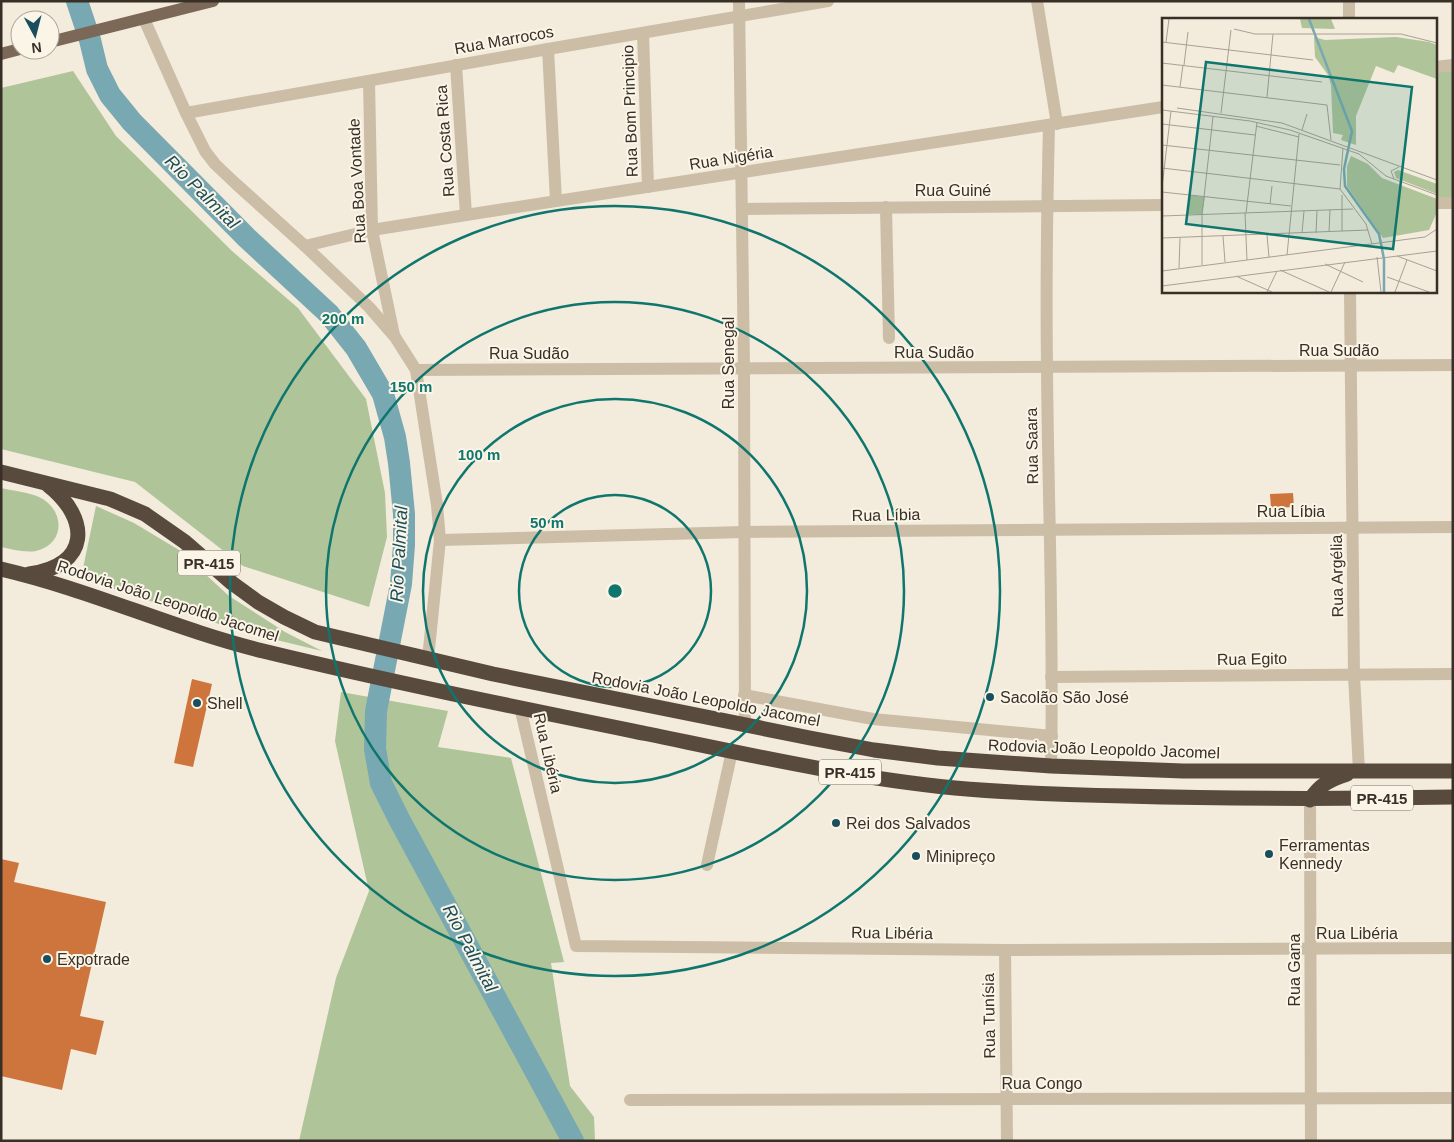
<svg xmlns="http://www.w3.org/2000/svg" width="1454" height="1142" font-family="Helvetica,sans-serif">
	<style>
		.green { fill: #afc499 }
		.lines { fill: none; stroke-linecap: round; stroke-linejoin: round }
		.river { stroke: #78a8b2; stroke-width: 22 }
		.building { fill: #ce753e }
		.minor { stroke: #ccbda6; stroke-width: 12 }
		.major { stroke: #7b6857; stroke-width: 12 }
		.highway { stroke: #594a3e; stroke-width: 15 }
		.ring { fill: none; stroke: #0f766e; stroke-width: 2.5 }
		.poi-dot { fill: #1a4e5c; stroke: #fbf5e7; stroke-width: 2 }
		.labels { text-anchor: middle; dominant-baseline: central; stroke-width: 4; stroke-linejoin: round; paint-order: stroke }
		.shield { fill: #fbf5e7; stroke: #726a61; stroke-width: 1 }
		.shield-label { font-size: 15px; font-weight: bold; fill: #382f27 }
		.street-label { font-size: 16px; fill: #382f27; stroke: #fbf5e7 }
		.poi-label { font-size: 16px; fill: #382f27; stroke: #fbf5e7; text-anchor: start }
		.water-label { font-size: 18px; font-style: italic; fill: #1a4e5c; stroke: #fbf5e7 }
		.inset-river { fill: none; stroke: #78a8b2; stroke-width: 2.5 }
		.inset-road { fill: none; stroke: #a8a093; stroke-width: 1 }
		.view { fill: #0f766e; fill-opacity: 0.15; stroke: #0f766e; stroke-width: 2.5 }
		.inset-edge { fill: none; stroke: #382f27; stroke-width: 2.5 }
		.centre { fill: #0f766e; stroke: #fbf5e7; stroke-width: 2.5 }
		.ring-label { font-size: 15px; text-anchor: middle; font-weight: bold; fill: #0f766e; stroke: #fbf5e7; stroke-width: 4; stroke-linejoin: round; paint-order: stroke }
	</style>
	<rect width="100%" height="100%" fill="#f3ebdb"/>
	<g class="green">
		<path d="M1453 65V203H1435V67Z"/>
		<path d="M73 71 116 136 232 251 298 308 366 399 385 493 387 537 369 607 243 566 135 482 1 449V88Z"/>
		<path d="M1 488C13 491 28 492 39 497 65 509 66 544 36 551 24 553 12 549 1 547Z"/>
		<path d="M96 506 134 523 179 550 229 596 285 632 322 651 240 631 81 578Z"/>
		<path d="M341 692 448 711 438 747 511 758 564 962 551 963 570 1086 594 1117 595 1141H299L336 978 369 891 335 741Z"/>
	</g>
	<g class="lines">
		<path class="river" d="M77 1 90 40 97 69 110 95 132 122 247 238 329 314 356 348 383 394 395 437 399 463 404 514V545L401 584 376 711 375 749 381 783 399 819 573 1141"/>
	</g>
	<g class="building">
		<path d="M1293 493 1294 507 1271 508 1270 494Z"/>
		<path d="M192 679 212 684 193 767 174 763Z"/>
		<path d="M1 859 19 863 14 882 106 902 80 1016 104 1021 96 1055 71 1049 62 1090 1 1076Z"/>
	</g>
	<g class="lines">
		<g class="minor">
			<path d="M739 1 744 368 745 725"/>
			<path d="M1037 1 1057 124"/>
			<path d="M1349 1V19"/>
			<path d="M144 19 186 113 205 151 215 164 235 183 305 246 369 307 395 337 416 370 437 505 440 540 428 659"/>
			<path d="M643 33 648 187"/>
			<path d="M548 49 556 201"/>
			<path d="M456 65 466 215"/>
			<path d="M1435 67 1453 65"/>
			<path d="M369 81 372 230 394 335"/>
			<path d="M186 113 548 49 828 1"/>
			<path d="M1049 126C1047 206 1046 287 1047 368 1048 501 1054 634 1051 766"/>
			<path d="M1435 203H1453"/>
			<path d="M886 207 889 338"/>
			<path d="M743 209 1163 205"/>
			<path d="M305 246 372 230 466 215 1163 107"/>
			<path d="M1350 291 1354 675 1359 771"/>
			<path d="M416 370 1453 365"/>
			<path d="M440 540 744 532 1453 527"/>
			<path d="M1051 677 1453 674"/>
			<path d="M744 695 873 719 1052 736"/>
			<path d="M520 707 576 946 1005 950 1453 948"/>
			<path d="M1310 800 1311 1141"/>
			<path d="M707 865 732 751"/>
			<path d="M1005 950 1007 1141"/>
			<path d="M630 1100 1453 1098"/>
		</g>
		<g class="major">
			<path d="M50 42 213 1"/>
			<path d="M1 54 20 49"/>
		</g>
		<g class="highway">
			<path d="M1 472 110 499 145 514 185 542 232 583 258 602 284 617 315 632 493 674 810 738 874 750 938 758 1051 766 1183 771H1453"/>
			<path d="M1 569C91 590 174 629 263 651 391 682 520 708 648 734 750 755 852 778 955 788 1012 793 1069 795 1126 796 1235 799 1344 799 1453 797"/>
			<path d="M29 574C90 566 91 519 48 485"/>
			<path d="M1310 800C1319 785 1331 779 1347 774"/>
		</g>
	</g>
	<g class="ring">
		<circle cx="615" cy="591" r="96"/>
		<circle cx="615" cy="591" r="192"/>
		<circle cx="615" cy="591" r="289"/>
		<circle cx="615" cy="591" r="385"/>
	</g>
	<g class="poi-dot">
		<circle cx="990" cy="697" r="5"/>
		<circle cx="197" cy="703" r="5"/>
		<circle cx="836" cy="823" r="5"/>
		<circle cx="1269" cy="854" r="5"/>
		<circle cx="916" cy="856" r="5"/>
		<circle cx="47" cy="959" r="5"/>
	</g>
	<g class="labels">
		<g class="shield">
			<rect x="178" y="550.5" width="62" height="25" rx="4"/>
			<rect x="819" y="759.5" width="62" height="25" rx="4"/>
			<rect x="1351" y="785.5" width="62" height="25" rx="4"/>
		</g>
		<g class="shield-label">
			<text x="209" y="563">PR-415</text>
			<text x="850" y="772">PR-415</text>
			<text x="1382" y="798">PR-415</text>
		</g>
		<g class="street-label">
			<text transform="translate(504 40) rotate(-10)">Rua Marrocos</text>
			<text transform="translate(630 111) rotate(-92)">Rua Bom Principio</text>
			<text transform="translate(445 141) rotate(-94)">Rua Costa Rica</text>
			<text transform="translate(731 158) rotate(-9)">Rua Nigéria</text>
			<text transform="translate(357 181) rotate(-93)">Rua Boa Vontade</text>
			<text x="953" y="190">Rua Guiné</text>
			<text x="1339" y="350">Rua Sudão</text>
			<text x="934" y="352">Rua Sudão</text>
			<text x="529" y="353">Rua Sudão</text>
			<text transform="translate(728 363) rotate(-90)">Rua Senegal</text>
			<text transform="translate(1032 446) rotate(-91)">Rua Saara</text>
			<text x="1291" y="511">Rua Líbia</text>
			<text transform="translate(886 515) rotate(-1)">Rua Líbia</text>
			<text transform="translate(1337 576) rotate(-91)">Rua Argélia</text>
			<text transform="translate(168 601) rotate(18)">Rodovia João Leopoldo Jacomel</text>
			<text transform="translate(1252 659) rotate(-1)">Rua Egito</text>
			<text transform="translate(706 699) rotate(11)">Rodovia João Leopoldo Jacomel</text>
			<text transform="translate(1104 749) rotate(2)">Rodovia João Leopoldo Jacomel</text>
			<text transform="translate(548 753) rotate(77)">Rua Libéria</text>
			<text transform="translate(892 933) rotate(1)">Rua Libéria</text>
			<text x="1357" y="933">Rua Libéria</text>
			<text transform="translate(1294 970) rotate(-90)">Rua Gana</text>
			<text transform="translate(989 1016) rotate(-91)">Rua Tunísia</text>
			<text x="1042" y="1083">Rua Congo</text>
		</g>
		<g class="poi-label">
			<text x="1000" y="697">Sacolão São José</text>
			<text x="207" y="703">Shell</text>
			<text x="846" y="823">Rei dos Salvados</text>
			<text x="1279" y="845">Ferramentas<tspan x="1279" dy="18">Kennedy</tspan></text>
			<text x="926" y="856">Minipreço</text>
			<text x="57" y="959">Expotrade</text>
		</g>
		<g class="water-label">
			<text transform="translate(202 192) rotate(45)">Rio Palmital</text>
			<text transform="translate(399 554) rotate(-87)">Rio Palmital</text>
			<text transform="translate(470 948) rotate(62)">Rio Palmital</text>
		</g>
	</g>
	<g transform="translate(1162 18)">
		<rect width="275" height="275" fill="#f3ebdb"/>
		<path d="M138 1H169L173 11 140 10ZM152 19 163 22 234 19 267 24 275 27V61L236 47 232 55 214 48 194 98V127L179 122 181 117 171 115 169 67 166 57 153 39ZM189 138 206 146 220 160 275 181V194L267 212 221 220 185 168V148ZM236 152 275 166V176L234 160 232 154ZM27 177 43 179 40 197 25 196Z" fill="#afc499"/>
		<path class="inset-river" d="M147 1 190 113 182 151 183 168 217 216 222 241V274"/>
		<path class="inset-road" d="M72 11 93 16H239L275 25M0 24 151 42M4 24 7 1M0 45 160 64M22 47 26 14M0 67 165 87 169 122M18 69 21 47M105 79 111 16M15 90 120 105 275 162M0 92 88 103 128 112 197 136 224 158 275 177M59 95 69 12M0 106 93 117M94 108 137 119M140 112 145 96M0 127 178 147M181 130 178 171 204 206 210 226M0 150 178 171M232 161 229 153 237 149M0 169 9 93M0 174 129 188M108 186 110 168M83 195 85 242M84 195 95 104M0 198 191 191M180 213V177M167 214 168 192M140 215 142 193M154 215 155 193M105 217 107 239M61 218 63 244M0 220 206 212M125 237 137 116M235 238 275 253M215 239 219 274M163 246 201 264M40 247V197L51 99M17 250 18 220M118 252 167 274M0 253 263 219 275 211M74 258 110 274M225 259 267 274M0 268 275 233M105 274 115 253M169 274 183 244M233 274 245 242"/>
		<path class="view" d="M44 44 250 69 231 231 24 206Z"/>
		<rect width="275" height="275" class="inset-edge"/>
	</g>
	<circle cx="615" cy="591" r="8" class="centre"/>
	<g class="ring-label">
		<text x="343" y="324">200 m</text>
		<text x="411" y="392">150 m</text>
		<text x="479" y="460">100 m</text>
		<text x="547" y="528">50 m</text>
	</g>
	<rect width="1454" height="1142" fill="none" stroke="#382f27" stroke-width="5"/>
	<g transform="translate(35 35) rotate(173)"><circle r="24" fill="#fbf5e7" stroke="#ada69a"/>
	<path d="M0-4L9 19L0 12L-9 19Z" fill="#1a4e5c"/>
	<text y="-8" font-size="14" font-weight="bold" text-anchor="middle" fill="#382f27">N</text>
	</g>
</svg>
